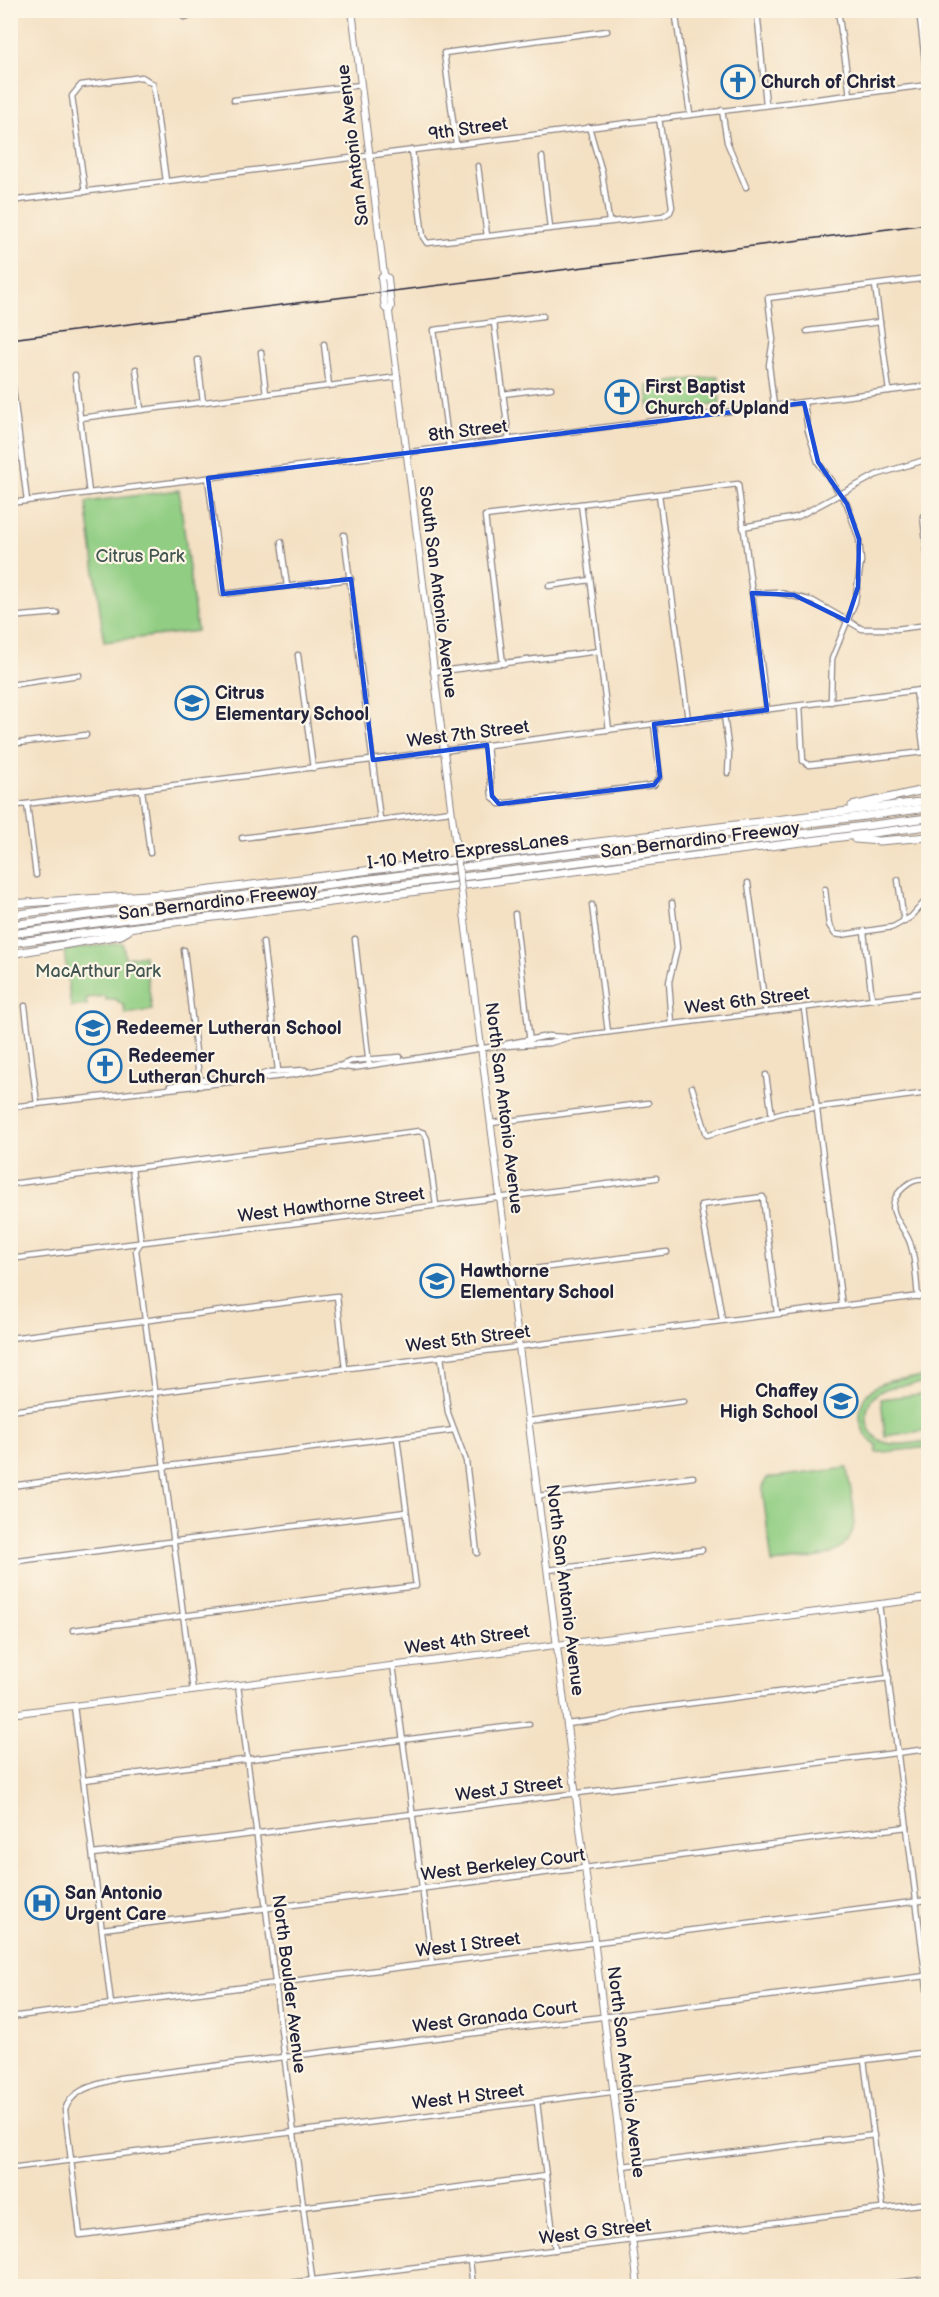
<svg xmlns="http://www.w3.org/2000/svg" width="939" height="2297" font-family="'Balsamiq Sans',sans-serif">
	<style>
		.green { fill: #91ce83; stroke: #5a785f; stroke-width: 1.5 }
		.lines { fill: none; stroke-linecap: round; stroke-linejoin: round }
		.minor-casing { stroke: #8b8280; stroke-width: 7 }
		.major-casing { stroke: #8b8280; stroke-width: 8 }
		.highway-casing { stroke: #8b8280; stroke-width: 9 }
		.minor { stroke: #fff; stroke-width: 4.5 }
		.major { stroke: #fff; stroke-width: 6 }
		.highway { stroke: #fff; stroke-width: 7 }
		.rail { stroke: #22223b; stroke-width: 1.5 }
		.major-bridge-casing { stroke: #8b8280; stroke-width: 8; stroke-linecap: butt }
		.major-bridge { stroke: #fff; stroke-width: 6 }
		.marked { fill: none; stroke: #1d4ed8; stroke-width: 4.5; stroke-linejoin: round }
		.labels { text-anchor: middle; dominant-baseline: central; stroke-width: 4.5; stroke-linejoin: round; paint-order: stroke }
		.poi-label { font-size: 18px; font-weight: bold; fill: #22223b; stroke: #fcf5e5; text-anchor: start }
		.street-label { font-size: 18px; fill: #22223b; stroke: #fcf5e5 }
		.park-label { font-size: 18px; fill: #435651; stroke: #fcf5e5 }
	</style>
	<rect width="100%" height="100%" fill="#fcf5e5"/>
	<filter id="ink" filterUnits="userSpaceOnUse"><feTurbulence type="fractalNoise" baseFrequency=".0167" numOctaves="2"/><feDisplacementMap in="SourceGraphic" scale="12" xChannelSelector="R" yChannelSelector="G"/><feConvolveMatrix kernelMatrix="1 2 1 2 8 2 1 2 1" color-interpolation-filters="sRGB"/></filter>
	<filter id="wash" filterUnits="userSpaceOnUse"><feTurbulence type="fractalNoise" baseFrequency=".008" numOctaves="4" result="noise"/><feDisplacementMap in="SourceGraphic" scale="24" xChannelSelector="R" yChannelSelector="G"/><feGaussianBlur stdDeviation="1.35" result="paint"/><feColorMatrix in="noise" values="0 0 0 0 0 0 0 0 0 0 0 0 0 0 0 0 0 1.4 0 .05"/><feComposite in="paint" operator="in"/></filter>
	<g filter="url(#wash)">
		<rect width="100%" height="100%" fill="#f4e1c4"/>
		<g class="green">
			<path d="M718 376 720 404 649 413 646 385Z"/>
			<path d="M179 490 197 631 104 642 86 502Z"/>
			<path d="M123 943 125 958 144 955 152 1010 125 1014 124 1006 115 999 106 1000 105 996 86 998 87 1005 71 1007 64 950Z"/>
			<path d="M928 1377V1383C914 1385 896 1384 883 1390 859 1401 862 1437 887 1443 900 1447 916 1442 928 1441V1447L876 1453 877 1446C854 1431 853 1396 881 1384 895 1378 913 1378 928 1377Z"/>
			<path d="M928 1393V1430L885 1436 881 1399Z"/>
			<path d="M847 1468C849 1485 856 1507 854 1524 849 1562 801 1559 772 1563L762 1487 767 1478Z"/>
		</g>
	</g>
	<g filter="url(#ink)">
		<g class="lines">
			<g class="minor-casing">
				<g id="minor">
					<path d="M675 10 690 114"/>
					<path d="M757 10 766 104"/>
					<path d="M838 10 850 95"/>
					<path d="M919 10 928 87"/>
					<path d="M184 17 229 10"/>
					<path d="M234 100 361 85"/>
					<path d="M722 110 727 142 746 187"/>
					<path d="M589 127 602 172 609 221"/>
					<path d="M456 144 444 53 607 31"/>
					<path d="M412 150 423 237 427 243 663 216 670 212 672 207 659 118"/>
					<path d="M542 157 550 228"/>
					<path d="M478 166 487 236"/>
					<path d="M85 192 72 96 81 85 142 77 153 84 166 181"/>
					<path d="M10 201 928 85"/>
					<path d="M875 285 889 391"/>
					<path d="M494 323 509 439"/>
					<path d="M807 331 880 322"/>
					<path d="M324 344 329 386"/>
					<path d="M261 352 266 394"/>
					<path d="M198 360 203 402"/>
					<path d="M136 369 141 410"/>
					<path d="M75 375 89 493"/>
					<path d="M13 388 27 501"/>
					<path d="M503 394 551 388"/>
					<path d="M804 403 808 431 818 462 847 504 859 539 861 561 855 602 832 659 831 702"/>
					<path d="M774 406 769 365 773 340 768 298 928 278"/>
					<path d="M80 418 398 377"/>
					<path d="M449 447 434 330 543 316"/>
					<path d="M208 478 223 594 351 579"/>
					<path d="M659 494 688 720"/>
					<path d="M10 503 928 386"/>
					<path d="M581 504 609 730"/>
					<path d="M928 516H923L928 561"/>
					<path d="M743 527 797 517 876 475 928 459"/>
					<path d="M344 535 380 819"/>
					<path d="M281 542 287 586"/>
					<path d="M549 586 590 580"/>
					<path d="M752 593 776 592 813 601 862 629H896L928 625"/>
					<path d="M10 617 57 613"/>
					<path d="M298 655 313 768"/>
					<path d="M503 664 485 516 738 484 767 710"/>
					<path d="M433 672 599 651"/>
					<path d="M10 685 79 675"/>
					<path d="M800 706 803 761 809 765 924 752 916 691"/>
					<path d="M724 715 729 753 728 773"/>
					<path d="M10 744 86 735"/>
					<path d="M487 745 492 796 499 804 654 785 660 777 654 724"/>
					<path d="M142 790 150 853"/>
					<path d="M27 804 36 875"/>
					<path d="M10 806 928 689"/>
					<path d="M242 838 451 811"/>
					<path d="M898 880 904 922"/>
					<path d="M748 883 766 1013"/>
					<path d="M825 889 829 925 835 934 841 935 893 927 911 917 928 898"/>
					<path d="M672 903 677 948 669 982 672 1024"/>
					<path d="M592 905 608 1032"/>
					<path d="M515 914 530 1043"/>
					<path d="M864 932 872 999"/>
					<path d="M355 939 369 1065"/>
					<path d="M263 942 278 1070"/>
					<path d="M184 950 200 1086"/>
					<path d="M927 992 928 1003"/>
					<path d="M25 1006 37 1104"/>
					<path d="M804 1008 842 1306"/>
					<path d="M506 1044 548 1036 565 1037"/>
					<path d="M340 1066 351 1061 400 1057"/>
					<path d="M766 1075 772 1116"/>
					<path d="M257 1076 270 1072 305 1070"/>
					<path d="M170 1086 215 1078 233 1079"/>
					<path d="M692 1087 707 1135 784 1112 928 1093"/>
					<path d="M10 1107 292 1075 338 1066 353 1068 490 1047 550 1043 570 1037 928 992"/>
					<path d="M491 1123 648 1103"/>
					<path d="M132 1168 141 1242 136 1250 193 1691"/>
					<path d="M10 1184 419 1131 424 1133 427 1139 436 1205"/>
					<path d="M10 1259 656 1178"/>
					<path d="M510 1272 667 1252"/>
					<path d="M918 1297C916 1280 916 1262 911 1246 906 1225 879 1211 903 1188 911 1181 918 1178 928 1180"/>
					<path d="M722 1320C717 1281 706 1244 701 1205L763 1197 777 1313"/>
					<path d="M10 1338 337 1296 345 1368"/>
					<path d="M441 1356 448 1413 466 1461 477 1553"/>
					<path d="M10 1411 928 1295"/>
					<path d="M529 1421 684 1401"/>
					<path d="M10 1486 454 1430"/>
					<path d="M538 1496 693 1477"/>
					<path d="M10 1562 406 1512"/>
					<path d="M548 1570 702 1550"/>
					<path d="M879 1604 928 1996"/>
					<path d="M73 1630 416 1586 397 1437"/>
					<path d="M393 1665 432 1963"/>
					<path d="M238 1685 313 2286"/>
					<path d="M74 1706 111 2004"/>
					<path d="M567 1724 607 1719 631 1711 889 1678"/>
					<path d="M84 1780 529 1724"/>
					<path d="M93 1854 928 1749"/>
					<path d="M102 1929 907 1827"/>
					<path d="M10 2017 928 1900"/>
					<path d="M864 2060 883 2209"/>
					<path d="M537 2102 555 2250"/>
					<path d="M623 2166 874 2135"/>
					<path d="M10 2168 928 2052"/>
					<path d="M546 2176 80 2235 65 2110C72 2087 99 2085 119 2078L926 1976"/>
					<path d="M470 2261 473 2286"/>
					<path d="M265 2286 928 2203"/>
					<path d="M871 2286 928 2279"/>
				</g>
			</g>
			<g class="major-casing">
				<g id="major">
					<path d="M352 10 384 275 381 278 385 308 389 312"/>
					<path d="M384 275 388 278 391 307 389 312 456 847"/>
					<path d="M462 897 638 2286"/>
					<path d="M10 1714 928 1598"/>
				</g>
			</g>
			<g class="highway-casing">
				<g id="highway">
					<path d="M852 806 928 789"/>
					<path d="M855 839 879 841 928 837"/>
					<path d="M10 904 162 894"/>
					<path d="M10 915 928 801"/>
					<path d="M10 925 928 808"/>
					<path d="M10 934 928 818"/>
					<path d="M10 943 928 826"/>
					<path d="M10 954 121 935 128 931"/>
				</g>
			</g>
			<use href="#minor" class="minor"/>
			<use href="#major" class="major"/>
			<use href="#highway" class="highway"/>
			<path class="rail" d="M10 339 928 224"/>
			<g class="major-bridge-casing">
				<path id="major-bridge" d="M456 847 462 897"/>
			</g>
			<use href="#major-bridge" class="major-bridge"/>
		</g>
	</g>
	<path class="marked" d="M804 403 818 462 847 504 859 539 858 587 847 621 794 595 752 593 767 710 654 724 660 777 654 785 499 804 492 796 487 745 373 760 351 579 223 594 208 478Z"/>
	<defs>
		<g id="church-ring" transform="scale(1.725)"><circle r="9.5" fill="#fcf5e5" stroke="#1f6fb2" stroke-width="1.5"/><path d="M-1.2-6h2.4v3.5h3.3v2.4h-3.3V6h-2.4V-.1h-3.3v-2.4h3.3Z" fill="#1f6fb2"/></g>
		<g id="school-ring" transform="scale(1.725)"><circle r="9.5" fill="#fcf5e5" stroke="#1f6fb2" stroke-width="1.5"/><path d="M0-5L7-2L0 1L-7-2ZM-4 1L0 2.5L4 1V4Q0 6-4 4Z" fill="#1f6fb2"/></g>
		<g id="hospital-ring" transform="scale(1.725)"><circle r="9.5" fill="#fcf5e5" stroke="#1f6fb2" stroke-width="1.5"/><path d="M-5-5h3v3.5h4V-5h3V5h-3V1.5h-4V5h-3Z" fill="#1f6fb2"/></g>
	</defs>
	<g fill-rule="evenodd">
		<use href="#church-ring" x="738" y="82"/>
		<use href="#church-ring" x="622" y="397"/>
		<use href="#school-ring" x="192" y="703"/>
		<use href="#school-ring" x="93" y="1028"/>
		<use href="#church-ring" x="105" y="1066"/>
		<use href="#school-ring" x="437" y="1281"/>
		<use href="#school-ring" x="841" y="1401"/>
		<use href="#hospital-ring" x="42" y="1903"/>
	</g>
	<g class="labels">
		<g class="poi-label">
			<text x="761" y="82">Church of Christ</text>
			<text x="645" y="387">First Baptist<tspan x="645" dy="21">Church of Upland</tspan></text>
			<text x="215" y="693">Citrus<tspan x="215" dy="21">Elementary School</tspan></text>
			<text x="116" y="1028">Redeemer Lutheran School</text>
			<text x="128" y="1056">Redeemer<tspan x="128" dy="21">Lutheran Church</tspan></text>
			<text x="460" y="1271">Hawthorne<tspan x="460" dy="21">Elementary School</tspan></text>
			<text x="818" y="1391" text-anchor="end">Chaffey<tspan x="818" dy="21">High School</tspan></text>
			<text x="65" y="1893">San Antonio<tspan x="65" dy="21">Urgent Care</tspan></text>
		</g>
		<g class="street-label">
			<text transform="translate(468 129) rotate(-8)">9th Street</text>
			<text transform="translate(353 145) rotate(-97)">San Antonio Avenue</text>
			<text transform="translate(468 431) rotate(-7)">8th Street</text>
			<text transform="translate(438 592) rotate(83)">South San Antonio Avenue</text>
			<text transform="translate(468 734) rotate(-7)">West 7th Street</text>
			<text transform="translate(700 840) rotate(-7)">San Bernardino Freeway</text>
			<text transform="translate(468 851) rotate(-7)">I-10 Metro ExpressLanes</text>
			<text transform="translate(218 902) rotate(-7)">San Bernardino Freeway</text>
			<text transform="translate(747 1001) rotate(-7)">West 6th Street</text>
			<text transform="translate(504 1108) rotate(83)">North San Antonio Avenue</text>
			<text transform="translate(331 1205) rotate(-7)">West Hawthorne Street</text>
			<text transform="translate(468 1339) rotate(-7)">West 5th Street</text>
			<text transform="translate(565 1590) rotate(83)">North San Antonio Avenue</text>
			<text transform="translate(467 1640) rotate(-8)">West 4th Street</text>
			<text transform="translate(509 1789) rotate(-7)">West J Street</text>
			<text transform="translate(503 1865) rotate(-7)">West Berkeley Court</text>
			<text transform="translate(468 1945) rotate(-7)">West I Street</text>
			<text transform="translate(289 1984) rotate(83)">North Boulder Avenue</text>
			<text transform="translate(495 2017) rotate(-7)">West Granada Court</text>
			<text transform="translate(626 2072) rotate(83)">North San Antonio Avenue</text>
			<text transform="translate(468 2097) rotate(-7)">West H Street</text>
			<text transform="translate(595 2232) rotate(-7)">West G Street</text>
		</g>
		<g class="park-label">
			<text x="140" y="556">Citrus Park</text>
			<text x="98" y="971">MacArthur Park</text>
		</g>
	</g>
	<rect width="939" height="2297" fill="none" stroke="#fcf5e5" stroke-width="36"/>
</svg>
